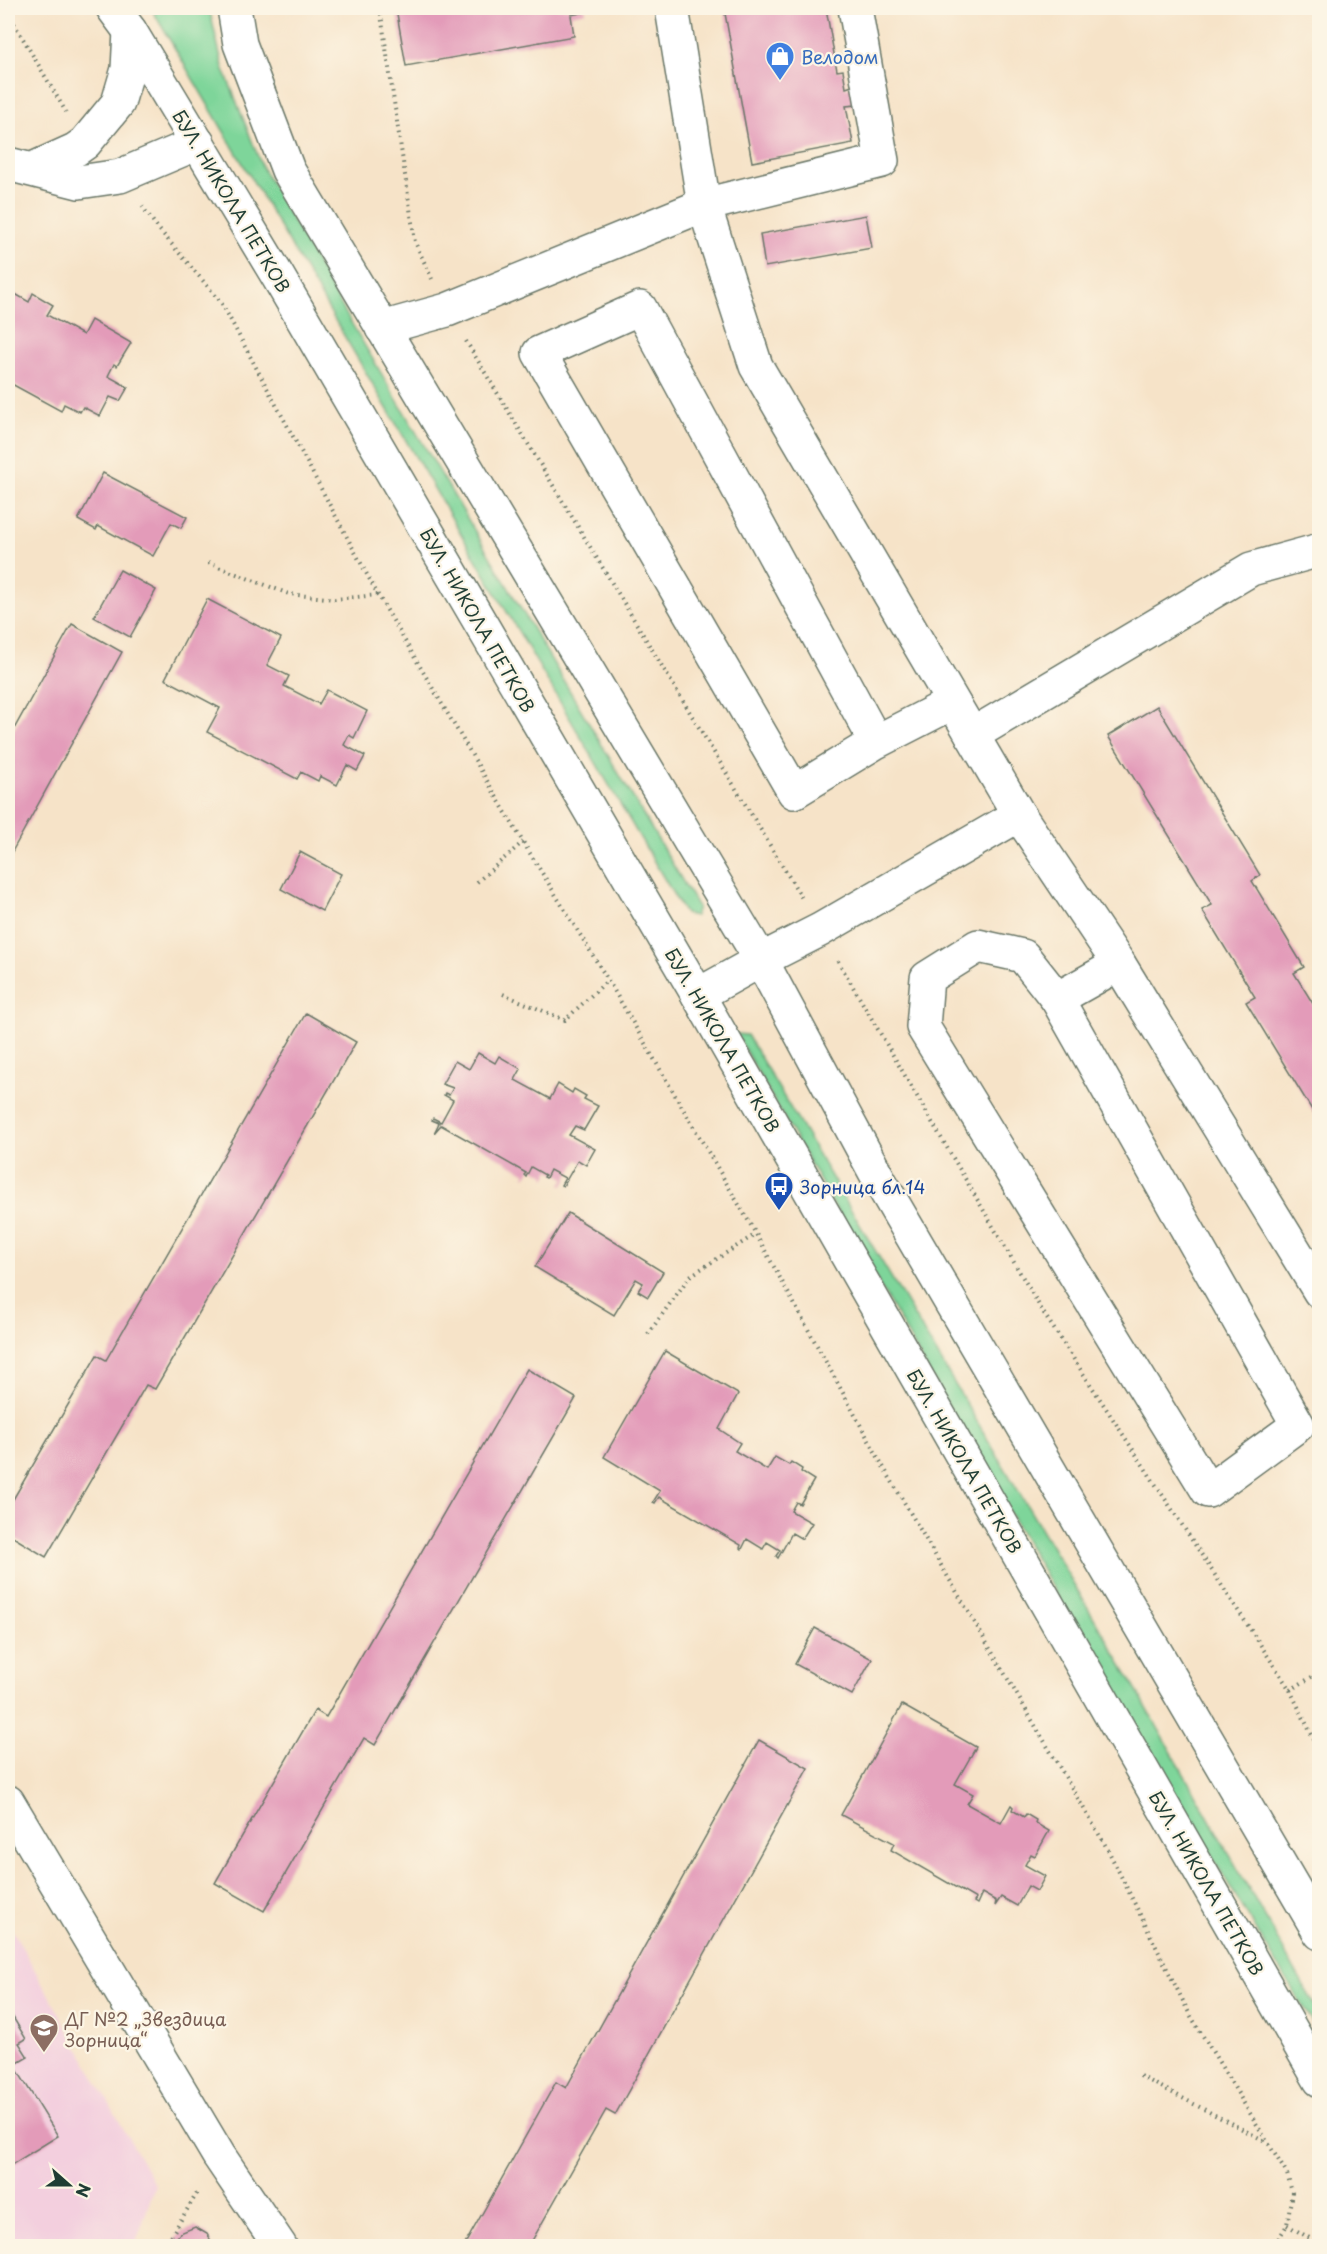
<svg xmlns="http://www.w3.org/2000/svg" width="1327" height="2254" font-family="'Playpen Sans',sans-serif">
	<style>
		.built { fill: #f3cfde }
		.green { fill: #7ed59a; stroke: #4e8967; stroke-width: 1.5 }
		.building { fill: #e39bb9 }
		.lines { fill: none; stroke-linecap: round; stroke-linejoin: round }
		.minor-casing { stroke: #6a7768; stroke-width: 36 }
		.major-casing { stroke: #6a7768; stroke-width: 36 }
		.path { stroke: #6a7768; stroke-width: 4; stroke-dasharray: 1.5 4.5; stroke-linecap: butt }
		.minor { stroke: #fff; stroke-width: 33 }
		.major { stroke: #fff; stroke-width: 33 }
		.labels { text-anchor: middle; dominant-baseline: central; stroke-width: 4.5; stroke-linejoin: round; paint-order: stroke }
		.shop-label { font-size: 18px; fill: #366cbe; stroke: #fcf5e5; text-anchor: start }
		.street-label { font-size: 18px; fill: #1f3d34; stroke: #fcf5e5 }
		.transit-label { font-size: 18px; fill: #164399; stroke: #fcf5e5; text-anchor: start }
		.education-label { font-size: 18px; fill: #785e54; stroke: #fcf5e5; text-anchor: start }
	</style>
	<rect width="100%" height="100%" fill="#fcf5e5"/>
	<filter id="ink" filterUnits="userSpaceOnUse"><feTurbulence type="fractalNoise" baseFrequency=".0167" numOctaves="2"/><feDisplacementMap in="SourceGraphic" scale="12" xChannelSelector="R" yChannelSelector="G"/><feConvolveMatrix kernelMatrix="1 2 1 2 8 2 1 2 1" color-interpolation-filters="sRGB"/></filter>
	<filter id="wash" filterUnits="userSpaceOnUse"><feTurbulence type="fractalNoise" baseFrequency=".008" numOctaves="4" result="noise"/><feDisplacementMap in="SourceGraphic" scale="24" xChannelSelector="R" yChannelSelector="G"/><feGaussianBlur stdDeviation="1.35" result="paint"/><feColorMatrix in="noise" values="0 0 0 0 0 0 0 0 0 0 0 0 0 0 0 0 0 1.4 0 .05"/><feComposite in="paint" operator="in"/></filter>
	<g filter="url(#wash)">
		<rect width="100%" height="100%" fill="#f6e3c8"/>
		<path class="built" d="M8 1922 155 2185 135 2246H8Z"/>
		<g class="green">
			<path d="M151 8H209L223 67 263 169 349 319 698 907 695 916 685 914Z"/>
			<path d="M736 1034 747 1035 1132 1682 1319 2013V2033L1113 1694Z"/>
		</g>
		<g id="blocks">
			<g class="building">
				<path d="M396 8H585L586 12 571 15 574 36 406 66Z"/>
				<path d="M724 8H826L837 71 843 70 846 88 852 86 856 105 846 106 853 143 752 162Z"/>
				<path d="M866 215 872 248 765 267 760 234Z"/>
				<path d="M10 291 29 302 33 293 53 305 47 315 83 335 91 320 131 343 117 366 114 364 108 376 128 387 120 401 110 397 100 416 83 407 80 412 64 404 61 411 8 382V296Z"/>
				<path d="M103 473 187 517 181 528 171 523 153 556 98 526 96 530 78 520Z"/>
				<path d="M120 570 156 590 130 637 94 617Z"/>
				<path d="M207 599 281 638 267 665 289 676 284 686 319 704 327 690 367 711 354 738 349 735 344 745 365 756 357 771 347 765 337 785 320 776 318 781 301 772 297 779 207 732 220 708 165 679Z"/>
				<path d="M72 624 122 652 8 859V740Z"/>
				<path d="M1157 706 1260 875 1252 881 1304 967 1294 973 1320 1015V1123L1246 1002 1255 997 1202 910 1212 905 1108 736Z"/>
				<path d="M300 852 341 874 322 911 281 889Z"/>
				<path d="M306 1013 356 1042 155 1389 146 1385 46 1557 8 1534V1508L97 1355 106 1360Z"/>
				<path d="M478 1053 495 1063 499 1056 521 1069 515 1080 550 1099 558 1084 572 1093 574 1089 586 1096 584 1099 598 1106 584 1130 575 1126 569 1135 595 1149 586 1165 578 1160 563 1186 561 1185 565 1178 550 1170 546 1178 544 1177 545 1175 531 1167 526 1177 524 1175 526 1173 441 1125 434 1133 439 1123 432 1120 433 1118 441 1122 453 1100 444 1095 445 1093 449 1095 453 1088 442 1084 455 1061 469 1069Z"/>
				<path d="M568 1213 663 1272 648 1297 638 1291 643 1283 636 1279 614 1315 535 1267Z"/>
				<path d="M665 1351 738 1394 719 1429 740 1443 735 1451 767 1470 775 1457 789 1465 791 1462 802 1469 801 1472 814 1480 800 1504 796 1502 791 1511 812 1523 802 1539 792 1533 778 1558 776 1556 780 1550 767 1542 763 1549 747 1539 742 1549 740 1548 741 1545 659 1497 655 1503 653 1502 660 1491 604 1457Z"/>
				<path d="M527 1369 576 1398 375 1745 364 1738 264 1911 215 1883 315 1710 326 1717Z"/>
				<path d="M815 1628 872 1659 852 1695 795 1664Z"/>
				<path d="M902 1705 976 1747 955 1784 973 1794 967 1804 1001 1823 1011 1805 1013 1807 1012 1810 1024 1817 1026 1814 1036 1820 1035 1823 1049 1831 1035 1856 1031 1854 1025 1865 1045 1876 1037 1891 1028 1886 1017 1906 1001 1897 995 1906 996 1901 982 1893 977 1904 974 1902 976 1899 891 1850 894 1843 841 1815Z"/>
				<path d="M759 1740 808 1768 615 2115 606 2110 529 2246H464L556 2082 566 2088Z"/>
				<path d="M8 2009 26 2039 19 2043 28 2057 14 2065 58 2136 8 2167Z"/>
				<path d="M195 2227 207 2234 211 2241V2246H171L180 2233Z"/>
			</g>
		</g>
	</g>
	<g filter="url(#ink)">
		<use href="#blocks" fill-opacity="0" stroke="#6a7768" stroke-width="1.5"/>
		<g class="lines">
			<g class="minor-casing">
				<g id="minor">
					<path d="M672 8 704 205 882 161 855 8"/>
					<path d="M8 164 79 182 120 176 198 143"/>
					<path d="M33 169 75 150 85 143 118 103 128 69 130 31"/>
					<path d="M382 328 447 310 704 205 756 366 1019 815 820 930 761 960 698 995"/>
					<path d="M972 735 1251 569 1320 550"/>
					<path d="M876 742 640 308 539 353 794 792 876 742 952 703"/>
					<path d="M1019 815 1119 964 1320 1292"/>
					<path d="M978 946 1023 956 1057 999 1298 1425 1208 1491 923 1027 927 978Z"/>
					<path d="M1057 999 1119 964"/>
					<path d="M8 1802 219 2156 280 2246"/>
				</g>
			</g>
			<g class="major-casing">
				<g id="major">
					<path d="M113 8 130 31 277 275 698 995 1320 2080"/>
					<path d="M234 8 240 44 288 170 761 960 881 1183 1320 1933"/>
				</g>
			</g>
			<g class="path">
				<path d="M380 8 415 242 432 279"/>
				<path d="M8 13 66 112"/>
				<path d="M142 206 157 227 221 302 378 595 523 842 608 980 756 1234 884 1468 1107 1848 1189 2013 1287 2174 1292 2192 1287 2225 1274 2246"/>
				<path d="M466 341 803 900"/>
				<path d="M208 563 289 594 335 599 378 595"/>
				<path d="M477 882 523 842"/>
				<path d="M838 961 1043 1312 1290 1690 1320 1752"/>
				<path d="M503 994 565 1020 608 980"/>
				<path d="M648 1334 690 1276 756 1234"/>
				<path d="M1290 1690 1320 1672"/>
				<path d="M1140 2076 1267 2142"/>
				<path d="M1287 2225 1320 2244"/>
				<path d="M165 2246 199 2190"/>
			</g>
			<use href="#minor" class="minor"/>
			<use href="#major" class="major"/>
		</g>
	</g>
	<defs>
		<g id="shop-pin" transform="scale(1.5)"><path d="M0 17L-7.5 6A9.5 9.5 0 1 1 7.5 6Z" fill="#3f7fe0" stroke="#fcf5e5"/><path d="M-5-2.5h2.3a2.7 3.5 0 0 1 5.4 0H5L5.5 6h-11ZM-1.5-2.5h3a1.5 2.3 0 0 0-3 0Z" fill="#fff"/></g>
		<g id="bus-pin" transform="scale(1.5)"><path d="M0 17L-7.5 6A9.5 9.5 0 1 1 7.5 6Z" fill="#1a4fb4" stroke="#fcf5e5"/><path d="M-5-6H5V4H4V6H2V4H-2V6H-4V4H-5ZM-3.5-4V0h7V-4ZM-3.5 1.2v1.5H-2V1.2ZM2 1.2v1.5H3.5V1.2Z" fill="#fff"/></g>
		<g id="school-pin" transform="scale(1.5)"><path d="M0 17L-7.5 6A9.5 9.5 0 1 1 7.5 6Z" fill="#8d6e63" stroke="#fcf5e5"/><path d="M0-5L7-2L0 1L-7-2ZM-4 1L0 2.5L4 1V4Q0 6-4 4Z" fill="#fff"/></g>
	</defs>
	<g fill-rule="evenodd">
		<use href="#shop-pin" x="780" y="56"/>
		<use href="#bus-pin" x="779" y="1186"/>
		<use href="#school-pin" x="44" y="2028"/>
	</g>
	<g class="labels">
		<g class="shop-label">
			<text x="801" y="56">Велодом</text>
		</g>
		<g class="street-label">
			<text transform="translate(232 201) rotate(59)">БУЛ. НИКОЛА ПЕТКОВ</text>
			<text transform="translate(478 620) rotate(60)">БУЛ. НИКОЛА ПЕТКОВ</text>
			<text transform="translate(723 1040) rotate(60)">БУЛ. НИКОЛА ПЕТКОВ</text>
			<text transform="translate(965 1461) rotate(60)">БУЛ. НИКОЛА ПЕТКОВ</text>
			<text transform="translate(1207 1883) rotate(60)">БУЛ. НИКОЛА ПЕТКОВ</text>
		</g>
		<g class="transit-label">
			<text x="800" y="1186">Зорница бл.14</text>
		</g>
		<g class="education-label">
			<text x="65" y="2018">ДГ №2 „Звездица<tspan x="65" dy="21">Зорница“</tspan></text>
		</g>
	</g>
	<rect width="1327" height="2254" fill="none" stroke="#fcf5e5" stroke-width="30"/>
	<g transform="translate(69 2185) rotate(111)" stroke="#fcf5e5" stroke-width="4.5" paint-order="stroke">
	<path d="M0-4.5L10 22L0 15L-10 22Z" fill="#1f3d34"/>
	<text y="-9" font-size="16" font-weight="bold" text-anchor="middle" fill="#1f3d34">N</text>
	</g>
</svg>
